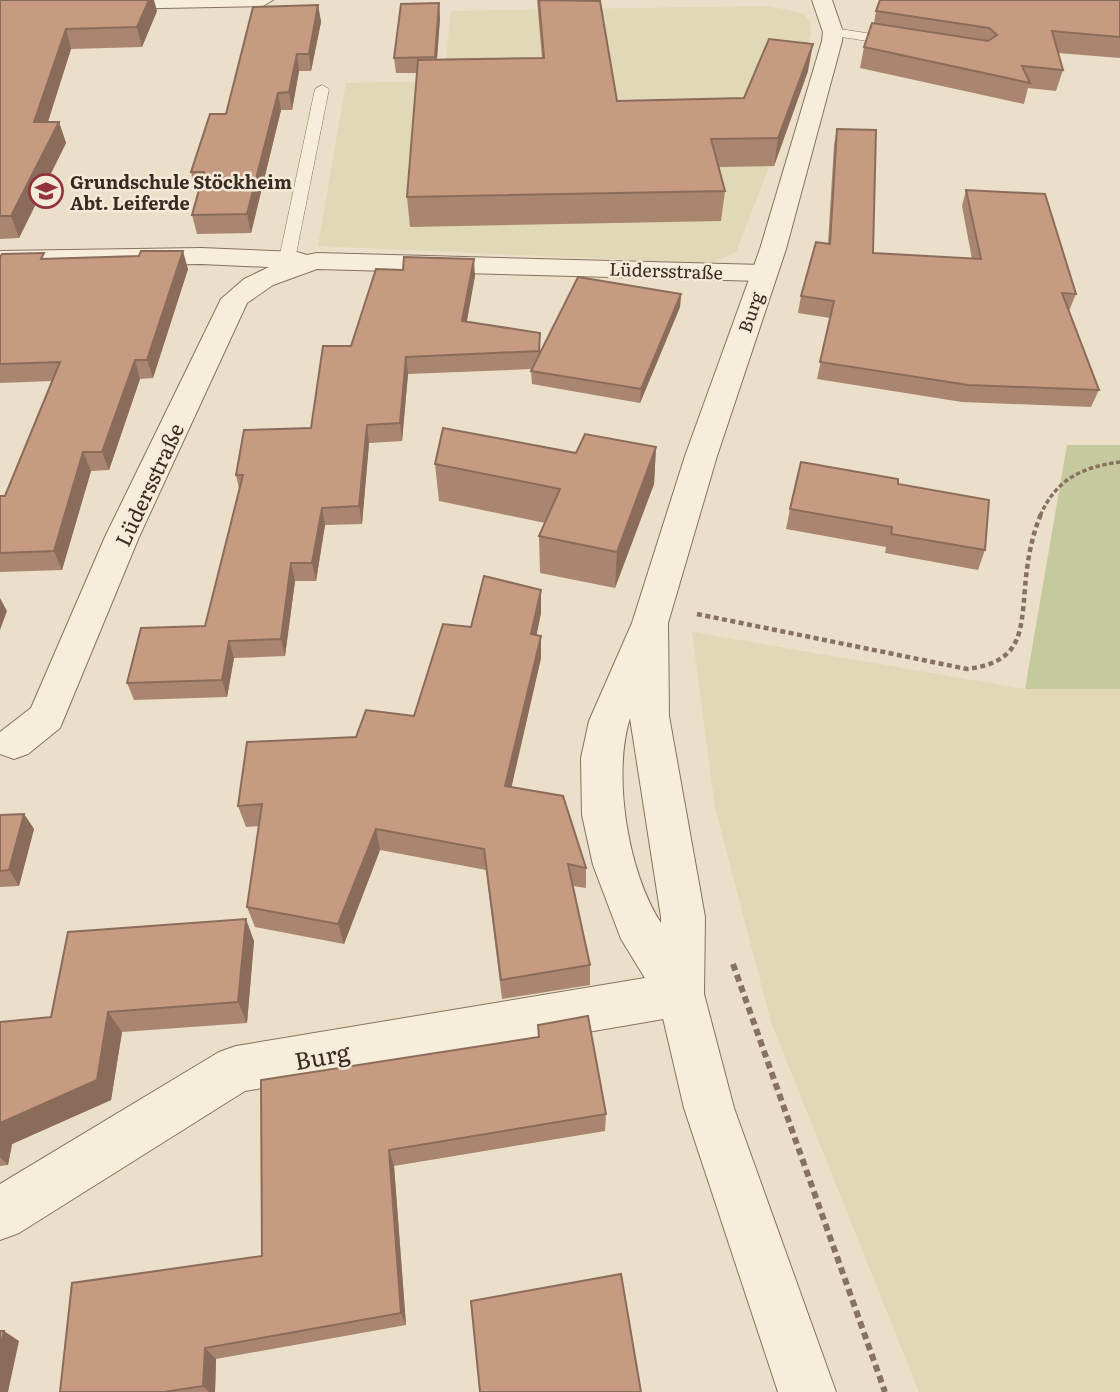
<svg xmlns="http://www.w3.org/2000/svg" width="1120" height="1392" font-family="Literata,serif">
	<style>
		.farmland { fill: #e0d8b7 }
		.green { fill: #c6c99d }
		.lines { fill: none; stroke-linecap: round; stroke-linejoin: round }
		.service-casing { stroke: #86725f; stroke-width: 1 }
		.minor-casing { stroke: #86725f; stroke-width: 2 }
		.tertiary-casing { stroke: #86725f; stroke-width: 2 }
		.path-far2 { stroke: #86725f; stroke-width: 3.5; stroke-dasharray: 4.5 2.5; stroke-linecap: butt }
		.path-far1 { stroke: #86725f; stroke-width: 4.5; stroke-dasharray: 5 3.5; stroke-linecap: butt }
		.path { stroke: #86725f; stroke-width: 6; stroke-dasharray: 7 4.5; stroke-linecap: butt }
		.service { fill: #f7eddb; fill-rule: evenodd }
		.minor { fill: #f7eddb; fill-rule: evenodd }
		.tertiary { fill: #f7eddb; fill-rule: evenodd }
		.wall { fill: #aa8570 }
		.shaded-wall { fill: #8b6c5b }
		.building { fill: #c69b82; stroke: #8b6c5b; stroke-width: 2 }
		.labels { text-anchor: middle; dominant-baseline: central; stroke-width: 5; stroke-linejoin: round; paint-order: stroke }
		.far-poi-label { font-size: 18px; font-weight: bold; fill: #382b21; stroke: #f3ead8; text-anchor: start }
		.far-street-label { font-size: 18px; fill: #382b21; stroke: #f3ead8 }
		.street-label { font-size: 21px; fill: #382b21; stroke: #f3ead8 }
		.near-street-label { font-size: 24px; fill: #382b21; stroke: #f3ead8 }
	</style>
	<rect width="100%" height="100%" fill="#ebdfc9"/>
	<g class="farmland">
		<path d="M769 6 802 13 810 21 811 33 786 135 774 166 769 167 736 252 714 262 701 263 318 246 346 83 444 81 451 11Z"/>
		<path d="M692 632 1025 689H1120V1392H919L771 1022 715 807Z"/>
	</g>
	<path class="green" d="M1067 445H1120V689H1025Z"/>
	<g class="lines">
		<g class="service-casing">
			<g id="service">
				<path d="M833 28 899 38 905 42 899 46 829 35V29Z"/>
				<path d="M322 85 329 89 295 259 287 264 279 259 315 89Z"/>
			</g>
		</g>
		<g class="minor-casing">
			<g id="minor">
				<path d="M0 0H273L263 6 0 11Z"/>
				<path d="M201 248 297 252 307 255 317 253 763 265 773 267 777 273 773 279 763 281 317 269 273 285 247 303 139 537 60 728 28 754 14 759 0 754V732L31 708 105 537 221 299 244 279 269 267 201 264 0 267V251Z"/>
				<path d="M681 972 697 979 704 994 697 1009 681 1016 245 1091 19 1233 0 1240V1184L219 1052 236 1046Z"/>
			</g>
		</g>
		<g class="tertiary-casing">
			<path id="tertiary" d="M812 0H832L843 32 842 41 786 249 717 456 668 623 669 716 705 917 704 994 734 1108 836 1392H778L684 1108 659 1001 621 939 593 865 582 815 581 758 589 721 632 623 685 456 760 249 822 41 823 32ZM630 718 661 917V923C628 873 612 775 630 718Z"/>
		</g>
		<path class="path-far2" d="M1040 516C1056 479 1082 467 1120 462"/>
		<path class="path-far1" d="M697 614 967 669C1021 662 1021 635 1025 588 1027 563 1031 538 1041 514"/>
		<path class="path" d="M733 964 885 1392"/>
		<use href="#service" class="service"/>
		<use href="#minor" class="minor"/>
		<use href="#tertiary" class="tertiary"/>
	</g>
	<g class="wall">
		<path d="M0 0 157 11 142 47 71 49 48 122H59L66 143 19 238 0 239Z"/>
		<path d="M537 0H594L617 101 744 98 808 71 774 166 719 167 725 191 721 221 410 227 407 197 417 73H396L394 58 440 18 437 59 542 58Z"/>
		<path d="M1120 0V58L1058 53 1063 70 1056 91 1028 88 1024 104 860 68 864 47 874 23 876 11Z"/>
		<path d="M318 5 321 22 311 71H299L292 110H281L251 233 197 234 192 215 199 191H195L191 172 226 114Z"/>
		<path d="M837 129 873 253 972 259 962 206 966 190 1076 294 1069 311 1099 390 1091 407 962 402 817 379 830 318 798 313 801 296 828 243 834 145Z"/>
		<path d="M0 257 46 259 188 269 153 378 140 379 109 470 91 471 62 570 0 572V496H5L52 381 0 383Z"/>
		<path d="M475 276 466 321 540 333V354L681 294 680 307 640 403 532 384 531 371 532 369 408 374 402 441 369 443 362 524 325 525 316 581H295L285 656 234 658 227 697 134 700 127 683 205 626 239 489 236 475 311 428 351 346Z"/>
		<path d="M656 447 654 484 615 588 540 573 539 536 545 523 439 501 435 464Z"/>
		<path d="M898 484 985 550 978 570 885 553 886 547 786 529 790 509Z"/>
		<path d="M541 590V613L536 635 541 658 511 787 586 868V888L573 886 590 965V985L502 999 486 870 380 850 344 944 255 927 247 907 259 826 246 827 238 806 356 737 414 716 471 627Z"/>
		<path d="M24 814 34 829 19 886 0 887V815Z"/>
		<path d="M254 941 247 1023 122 1032 111 1100 12 1144 8 1165 0 1166V1022L51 1017Z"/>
		<path d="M538 1025 606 1114 605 1131 394 1166 406 1325 216 1359 215 1392H60L262 1256 261 1080 538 1037Z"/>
	</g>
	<g class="shaded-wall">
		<path d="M149 0H154L157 11 142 47 137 27Z"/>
		<path d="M439 3 440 18 436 72 435 57Z"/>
		<path d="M318 5 321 22 311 71 309 54Z"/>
		<path d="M66 29 71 49 41 143 34 122Z"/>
		<path d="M813 44 808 71 774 166 778 138Z"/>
		<path d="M297 54 299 71 292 110 289 92Z"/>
		<path d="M278 93 281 110 251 233 247 214Z"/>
		<path d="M59 122 66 143 19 238 11 216Z"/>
		<path d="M183 251 188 269 153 378 147 360Z"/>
		<path d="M474 259 475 276 464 338 462 321Z"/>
		<path d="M681 294 680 307 640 403 641 389Z"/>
		<path d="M406 357 408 374 402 441 400 423Z"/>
		<path d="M135 360 140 379 109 470 102 452Z"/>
		<path d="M367 425 369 443 362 524 359 506Z"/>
		<path d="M656 447 654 484 615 588 617 552Z"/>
		<path d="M83 452 91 471 62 570 54 551Z"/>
		<path d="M322 508 325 525 316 581 312 563Z"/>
		<path d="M291 563 295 581 285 656 281 639Z"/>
		<path d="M541 590V613L532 657 531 634Z"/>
		<path d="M0 598 7 611 0 630Z"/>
		<path d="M541 636V658L507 807 505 786Z"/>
		<path d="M229 641 234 658 227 697 222 680Z"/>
		<path d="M24 814 34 829 19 886 9 870Z"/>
		<path d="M376 829 380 850 344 944 338 924Z"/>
		<path d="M246 919 254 941 247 1023 238 1002Z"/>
		<path d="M108 1012 122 1032 111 1100 12 1144 8 1165 0 1157V1123Z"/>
		<path d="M389 1150 394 1166 406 1325 401 1313Z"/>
		<path d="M4 1331 19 1341 8 1392H0V1348Z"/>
		<path d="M205 1348 216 1359 215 1392H209L203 1386Z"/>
	</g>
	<g class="building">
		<path d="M0 0H149L137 27 66 29 34 122H59L11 216H0Z"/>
		<path d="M539 0 600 1 617 101 744 98 769 39 813 44 778 138 711 139 725 191 407 197 418 60 544 58Z"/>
		<path d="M880 0H1120V37L1052 31 1063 70 1022 66 1030 83 864 47 872 23 988 41 997 35 989 28 876 11Z"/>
		<path d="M439 3 435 57 394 58 401 4Z"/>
		<path d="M318 5 309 54H297L289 92 278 93 247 214 192 215 204 172H191L210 114H226L253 7Z"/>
		<path d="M837 129 876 130 873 253 981 259 966 190 1045 194 1076 294 1062 293 1099 390 968 385 820 362 834 301 801 296 816 242 830 244Z"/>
		<path d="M141 251H183L147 360H135L102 452H83L54 551 0 553V496H5L60 362 0 364V257L2 254 44 253 41 259 139 256Z"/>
		<path d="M404 257 474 259 462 321 540 333 539 351 406 357 400 423 367 425 359 506 322 508 312 563H291L281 639 229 641 222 680 127 683 141 628 205 626 243 475H236L244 430 311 428 323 346H351L376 269 403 270Z"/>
		<path d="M578 277 681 294 641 389 531 371Z"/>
		<path d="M443 428 576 453 585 434 656 447 617 552 539 536 560 489 435 464Z"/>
		<path d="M801 462 898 479V484L989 500 985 550 891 534 892 527 790 509Z"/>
		<path d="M484 576 541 590 531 634 541 636 505 786 563 796 586 868 568 864 590 965 501 980 484 849 376 829 338 924 247 907 262 804 238 806 247 742 356 737 366 710 414 716 443 624 471 627Z"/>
		<path d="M24 814 9 870 0 871V815Z"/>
		<path d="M246 919 238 1002 108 1012 97 1080 0 1123V1022L51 1017 68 932Z"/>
		<path d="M588 1016 606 1114 389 1150 401 1313 205 1348 203 1386 164 1392H60L72 1283 262 1256 261 1080 539 1037 538 1025Z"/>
		<path d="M621 1274 641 1392H480L471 1301Z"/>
		<path d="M0 1331H4L0 1348Z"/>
	</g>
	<defs>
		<g id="school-ring" transform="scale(1.75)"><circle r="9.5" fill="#f3ead8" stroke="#913338" stroke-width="1.5"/><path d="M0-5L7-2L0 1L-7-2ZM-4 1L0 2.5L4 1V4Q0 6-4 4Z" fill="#913338"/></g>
	</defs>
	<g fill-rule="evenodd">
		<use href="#school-ring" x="46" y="191"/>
	</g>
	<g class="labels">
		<g class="far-poi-label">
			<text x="70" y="181">Grundschule Stöckheim<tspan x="70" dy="21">Abt. Leiferde</tspan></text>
		</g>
		<g class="far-street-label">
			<text transform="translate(666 270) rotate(2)">Lüdersstraße</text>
			<text transform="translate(750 312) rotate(-71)">Burg</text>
		</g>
		<g class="street-label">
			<text transform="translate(148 484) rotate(-65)">Lüdersstraße</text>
		</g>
		<g class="near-street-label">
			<text transform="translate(322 1055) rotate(-10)">Burg</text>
		</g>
	</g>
</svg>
